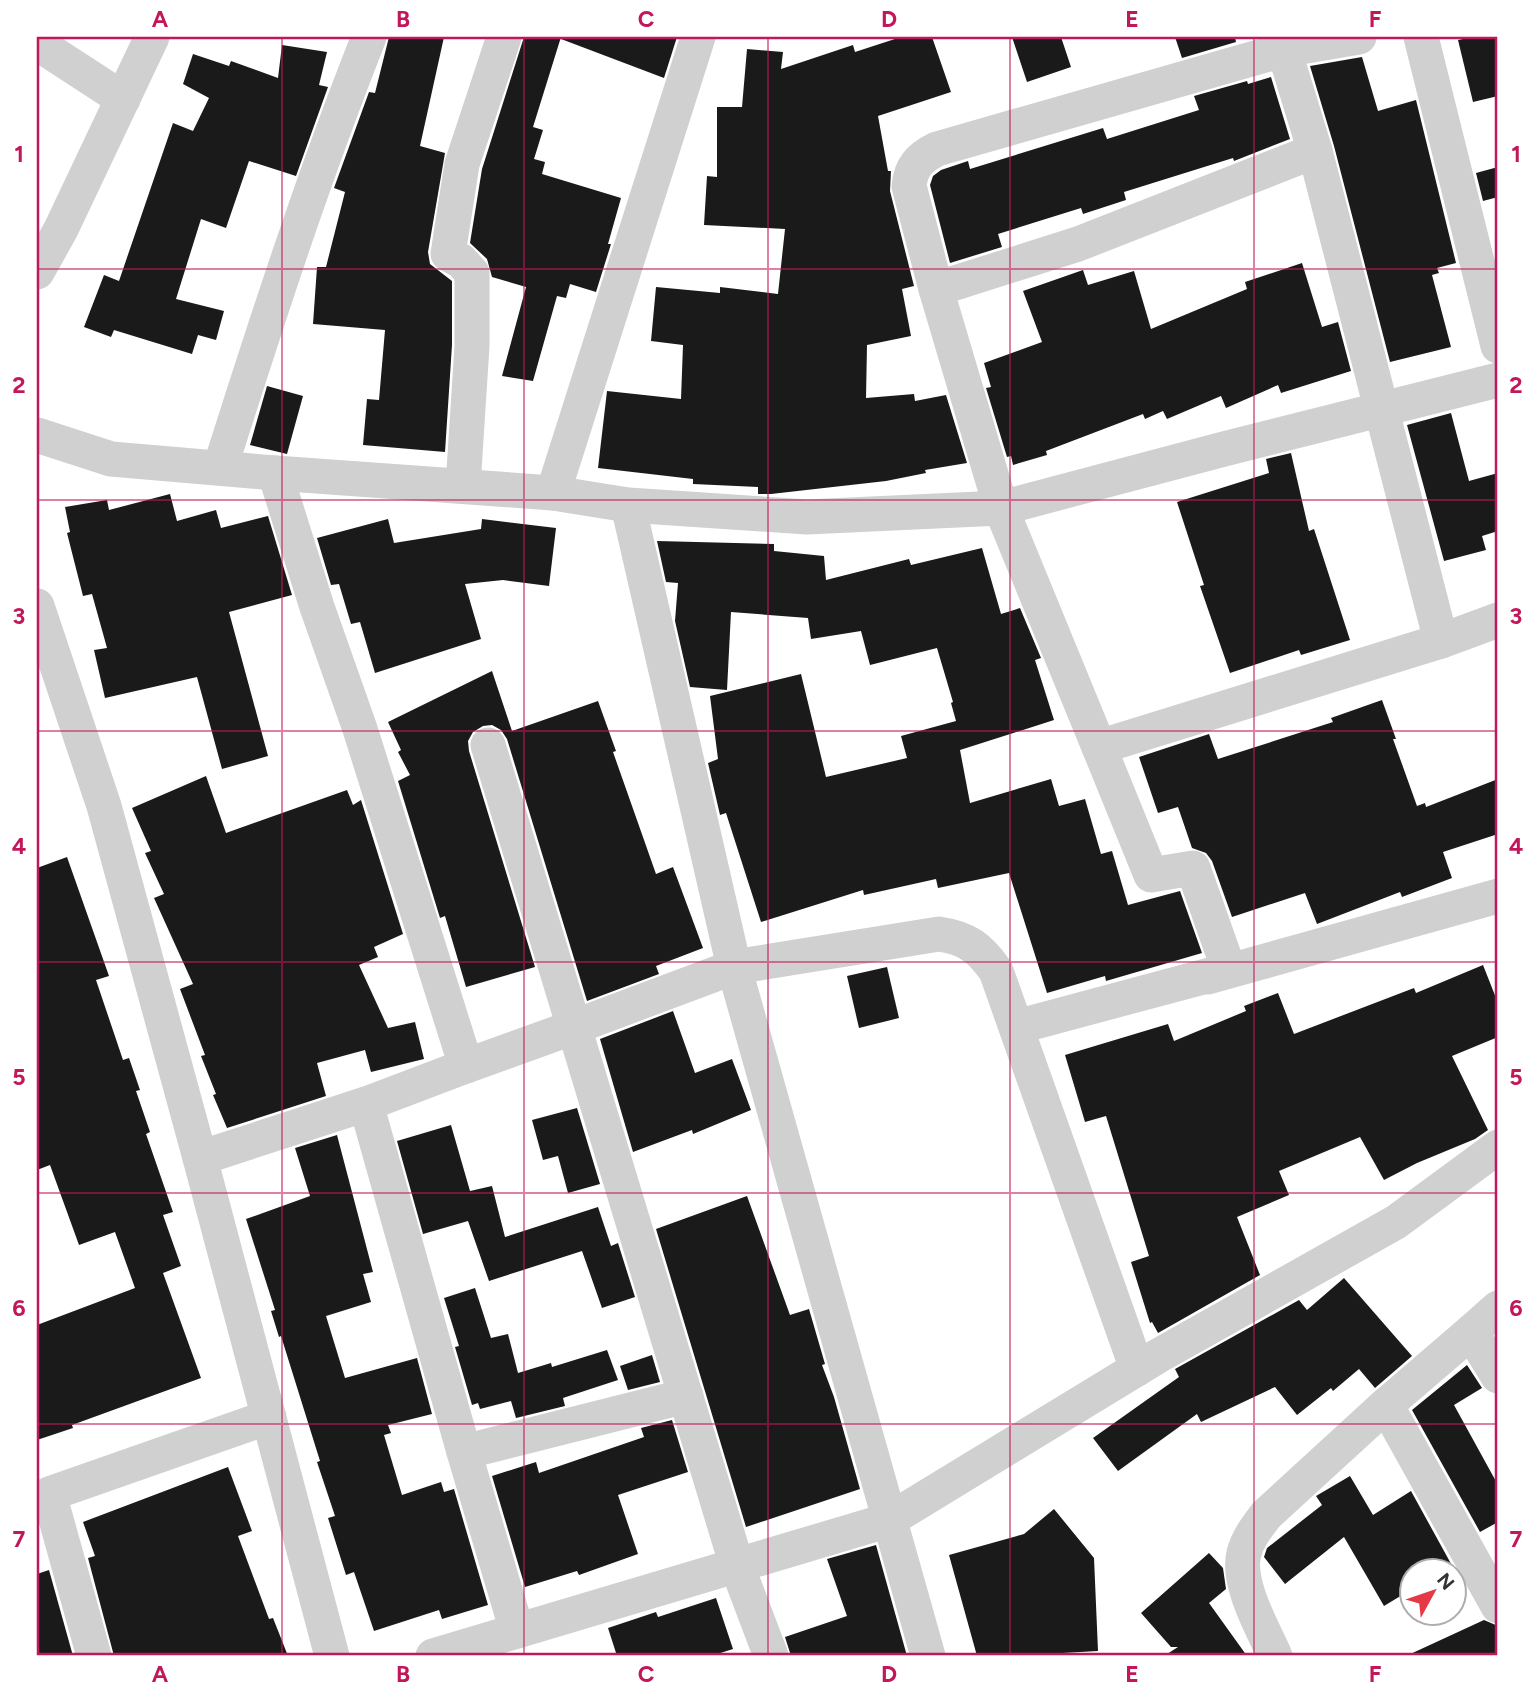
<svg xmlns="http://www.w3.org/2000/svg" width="1535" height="1693" font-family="Figtree,sans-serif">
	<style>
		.building { fill: #1a1a1a }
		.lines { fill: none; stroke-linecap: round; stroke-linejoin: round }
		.minor { stroke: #d0d0d0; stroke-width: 35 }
		.grid { fill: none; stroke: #c2185b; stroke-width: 2; stroke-opacity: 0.55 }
		.neatline { fill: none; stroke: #c2185b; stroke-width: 2.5 }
		.grid-label { font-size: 23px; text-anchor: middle; font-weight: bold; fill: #c2185b }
	</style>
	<rect width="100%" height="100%" fill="#fff"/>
	<g class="building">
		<path d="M389 37H444L420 146 445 153 428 252 430 264 452 281V345L445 452 363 445 367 399 379 400 385 330 313 324 317 267H326L345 192 334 188 369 92 375 93Z"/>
		<path d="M524 37H561L533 127 543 130 534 159 545 162 542 174 621 198 608 244H611L596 292 570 284 566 298 557 296 533 381 502 376 526 287 492 277 487 259 470 243 482 169Z"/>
		<path d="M562 37H677L664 78 561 39Z"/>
		<path d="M901 37H932L951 92 878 116 888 171H891L890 191 914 286 902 289 911 336 867 345 866 398 914 394 915 401 946 395 967 463 925 470 926 473 886 481 771 494H758V487L693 484V479L598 468 607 391 681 399 683 345 651 341 656 287 720 293V287L778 294 785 229 704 225 707 176 717 177V107H742L747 49 783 52 781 69 853 45 855 52Z"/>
		<path d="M1012 37H1061L1071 67 1027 82Z"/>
		<path d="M1175 37H1235L1236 42 1182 58Z"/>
		<path d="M1473 37H1498V96L1473 102 1458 40Z"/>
		<path d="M282 45 327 52 319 85 328 87 296 176 249 161 226 228 201 219 176 299 224 311 216 340 198 335 192 354 114 330 111 337 84 327 104 275 119 281 173 123 193 131 209 98 183 84 193 54 229 66 231 61 278 78Z"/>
		<path d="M1362 57 1378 111 1416 100 1456 263 1437 268 1439 273 1432 275 1451 347 1390 362 1334 146 1310 66Z"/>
		<path d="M1271 77 1290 139 1234 161 1233 158 1124 192 1126 200 1083 214 1081 208 998 234 1002 247 950 263 930 185 933 176 941 170 968 161 970 169 1103 128 1107 139 1199 110 1194 96 1247 81 1248 84Z"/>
		<path d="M1498 167V197L1483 201 1476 173Z"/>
		<path d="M1302 263 1322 327 1338 322 1351 371 1281 393 1278 385 1226 408 1221 396 1167 419 1163 411 1145 419 1143 414 1046 451 1047 455 1013 465 1011 456 1007 457 986 388 991 387 984 363 1042 342 1023 291 1083 270 1088 285 1134 271 1151 329 1247 289 1245 282Z"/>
		<path d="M267 386 303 396 287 454 250 445Z"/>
		<path d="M1451 413 1469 481 1498 473V531L1482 536 1486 550 1444 561 1407 425Z"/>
		<path d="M1291 453 1309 531 1314 529 1350 640 1301 655 1299 650 1230 673 1200 586 1204 585 1177 502 1269 473 1266 459Z"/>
		<path d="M170 494 177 521 216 510 221 528 268 516 292 595 229 612 268 756 222 769 197 677 105 698 94 650 107 648 92 594 83 596 67 533 70 532 65 507 107 500 109 510Z"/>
		<path d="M388 519 394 543 481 529 482 519 556 528 549 586 503 580 465 584 481 639 375 673 360 622 351 624 339 584 331 585 317 538Z"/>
		<path d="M657 541 774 544V551L824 556 826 580 909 559 911 565 982 548 1001 614 1020 608 1041 658 1035 660 1054 720 960 750 970 803 1051 779 1059 806 1085 799 1101 854 1112 851 1128 905 1180 891 1202 953 1106 981 1105 976 1047 993 1009 873 938 888 936 879 864 895 863 890 761 922 726 813 720 815 708 763 718 759 710 696 801 674 826 777 907 758 901 736 956 721 951 703 953 702 937 648 870 665 861 631 811 639 808 618 731 612 727 690 690 687 675 621 678 583 666 582Z"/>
		<path d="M492 671 512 731 598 701 616 751 613 752 656 874 673 867 703 948 656 966 659 974 587 1001 507 739 501 730 492 725 483 726 473 732 468 741 469 751 535 967 466 987 445 916 440 918 398 781 410 775 398 752 401 750 388 722Z"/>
		<path d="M1382 700 1396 739H1393L1417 806 1425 803 1426 807 1498 779V834L1443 852 1452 878 1402 897 1400 892 1317 924 1305 893 1232 917 1212 861 1206 853 1192 848 1178 807 1158 813 1139 757 1209 734 1218 759 1333 722 1331 718Z"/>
		<path d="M206 776 226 833 347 790 353 805 361 800 403 934 374 947 378 957 359 965 388 1028 415 1022 424 1059 371 1072 365 1050 317 1063 326 1096 227 1128 213 1095 216 1094 201 1056 205 1055 180 989 193 984 154 898 164 894 145 853 151 851 132 808Z"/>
		<path d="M67 857 109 976 96 980 123 1060 129 1058 140 1090 136 1091 150 1132 146 1134 173 1212 163 1215 181 1266 163 1273 201 1378 72 1425 73 1428 37 1440V1325L135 1288 115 1232 79 1245 50 1165 37 1170V868Z"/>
		<path d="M1483 965 1498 1003V1037L1452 1056 1488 1130 1475 1139 1417 1163 1384 1180 1360 1137 1279 1171 1289 1195 1237 1217 1260 1275 1158 1333 1152 1322 1150 1323 1131 1262 1149 1256 1106 1116 1085 1122 1065 1055 1168 1024 1174 1041 1246 1011 1244 1006 1278 993 1294 1034 1414 988 1416 993Z"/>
		<path d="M887 967 899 1018 859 1028 847 976Z"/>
		<path d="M673 1011 695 1073 732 1059 751 1110 693 1134 692 1130 633 1152 600 1039Z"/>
		<path d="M577 1108 600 1184 568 1193 558 1156 543 1160 532 1120Z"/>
		<path d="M451 1125 470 1191 492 1186 505 1237 598 1207 611 1246 618 1243 635 1297 602 1308 582 1251 489 1281 468 1221 423 1234 397 1141Z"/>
		<path d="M337 1135 373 1272 363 1274 371 1302 326 1316 345 1378 417 1358 432 1414 388 1425 391 1433 384 1435 402 1495 441 1482 444 1492 454 1489 488 1605 442 1619 439 1610 374 1631 354 1572 346 1575 328 1518 335 1516 317 1462 320 1461 281 1336 279 1337 271 1311 275 1310 246 1219 310 1196 295 1148Z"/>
		<path d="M747 1196 790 1315 809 1309 825 1364 822 1365 834 1397 860 1489 746 1527 656 1229Z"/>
		<path d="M1344 1278 1412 1356 1375 1388 1359 1369 1333 1391 1331 1388 1297 1415 1275 1387 1201 1422 1197 1414 1118 1471 1093 1438 1179 1377 1175 1369 1299 1300 1307 1310Z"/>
		<path d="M475 1288 491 1338 508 1334 518 1373 551 1363 552 1367 607 1350 618 1380 563 1398 565 1406 516 1418 511 1401 480 1409 478 1403 472 1405 455 1347 459 1346 444 1298Z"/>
		<path d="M652 1355 660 1382 628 1390 620 1366Z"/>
		<path d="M1467 1365 1482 1388 1454 1405 1498 1485V1522L1480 1532 1412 1410Z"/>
		<path d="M672 1420 688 1472 618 1495 638 1554 579 1575 577 1571 525 1587 492 1476 536 1462 539 1473 644 1437 641 1428Z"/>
		<path d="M228 1467 252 1531 238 1536 269 1619 273 1618 288 1656H114L88 1558 95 1556 83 1522Z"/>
		<path d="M1350 1476 1373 1515 1411 1491 1455 1571H1412V1589L1384 1606 1344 1537 1285 1584 1264 1557 1267 1548 1322 1505 1316 1496Z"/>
		<path d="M1054 1509 1094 1558 1098 1651 1045 1654V1656H977L949 1555 1024 1534Z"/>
		<path d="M876 1545 907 1656H791L785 1637 847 1616 827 1559Z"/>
		<path d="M1209 1553 1223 1568 1226 1589 1209 1603 1247 1656H1164L1178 1647H1171L1141 1613Z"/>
		<path d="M49 1570 73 1656H37V1574Z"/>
		<path d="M716 1598 733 1649 711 1656H617L608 1628 656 1612 658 1617Z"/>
		<path d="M1484 1620 1498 1626V1656H1406Z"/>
	</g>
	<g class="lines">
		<g class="minor">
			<path d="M1280 37 1315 151 1441 641 1498 620"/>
			<path d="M1421 37 1498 346"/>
			<path d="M37 43 123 99"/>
			<path d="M1315 151 1078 244 936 289 1001 508 1099 747 1441 641"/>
			<path d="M37 272 61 229 152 37"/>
			<path d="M936 289 909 186C911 167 919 158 937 149L1283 50 1359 37"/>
			<path d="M37 435 111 459 275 473 553 493 628 505 807 517 1001 508 1224 449 1498 380"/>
			<path d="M220 468C266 323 313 178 369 37"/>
			<path d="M275 473 317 607 360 729 466 1066 574 1027 488 745"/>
			<path d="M463 486 472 346V273L461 261 448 254 462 164 504 37"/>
			<path d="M553 493 698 37"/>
			<path d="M628 505 734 967 574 1027 737 1566 771 1656"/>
			<path d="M37 606 104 806 200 1158 332 1656"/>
			<path d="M1208 977 1498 896"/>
			<path d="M1016 1027 1229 970 1193 868 1151 875 1099 747"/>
			<path d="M366 1104 466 1066"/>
			<path d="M200 1158 366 1104 464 1452 517 1631"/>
			<path d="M1498 1308 1471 1332 1498 1376"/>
			<path d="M1386 1405 1498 1606"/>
			<path d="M464 1452 686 1396"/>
			<path d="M94 1656 49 1494 269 1417"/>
			<path d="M433 1656 889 1520 1158 1356 1396 1222 1498 1147"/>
			<path d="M928 1656 734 967 939 934C967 938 980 948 996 971L1137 1369"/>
			<path d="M1275 1656C1263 1629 1236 1583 1244 1553 1248 1538 1257 1527 1266 1515L1386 1405 1471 1332"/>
		</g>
	</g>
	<path class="grid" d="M282 37V1656M524 37V1656M768 37V1656M1010 37V1656M1254 37V1656M37 269H1498M37 500H1498M37 731H1498M37 962H1498M37 1193H1498M37 1424H1498"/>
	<rect width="1535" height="1693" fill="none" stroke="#ffffff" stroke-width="77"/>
	<g transform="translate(1433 1592) rotate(50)"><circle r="33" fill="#ffffff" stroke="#adadad" stroke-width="2"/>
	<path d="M0-5L12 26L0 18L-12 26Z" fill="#e63946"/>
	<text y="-10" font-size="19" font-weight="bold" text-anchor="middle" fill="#333333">N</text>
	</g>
	<rect x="38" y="38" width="1458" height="1616" class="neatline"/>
	<g class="grid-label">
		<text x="160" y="27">A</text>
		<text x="403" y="27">B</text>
		<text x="646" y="27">C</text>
		<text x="889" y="27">D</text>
		<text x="1132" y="27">E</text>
		<text x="1375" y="27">F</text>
		<text x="19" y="162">1</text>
		<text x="1516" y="162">1</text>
		<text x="19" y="393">2</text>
		<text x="1516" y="393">2</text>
		<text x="19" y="624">3</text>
		<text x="1516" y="624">3</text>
		<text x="19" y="854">4</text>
		<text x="1516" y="854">4</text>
		<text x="19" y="1085">5</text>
		<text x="1516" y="1085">5</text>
		<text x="19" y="1316">6</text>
		<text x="1516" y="1316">6</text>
		<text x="19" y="1547">7</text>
		<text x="1516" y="1547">7</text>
		<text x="160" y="1682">A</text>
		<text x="403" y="1682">B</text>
		<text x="646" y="1682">C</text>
		<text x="889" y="1682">D</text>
		<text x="1132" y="1682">E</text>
		<text x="1375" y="1682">F</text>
	</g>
</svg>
